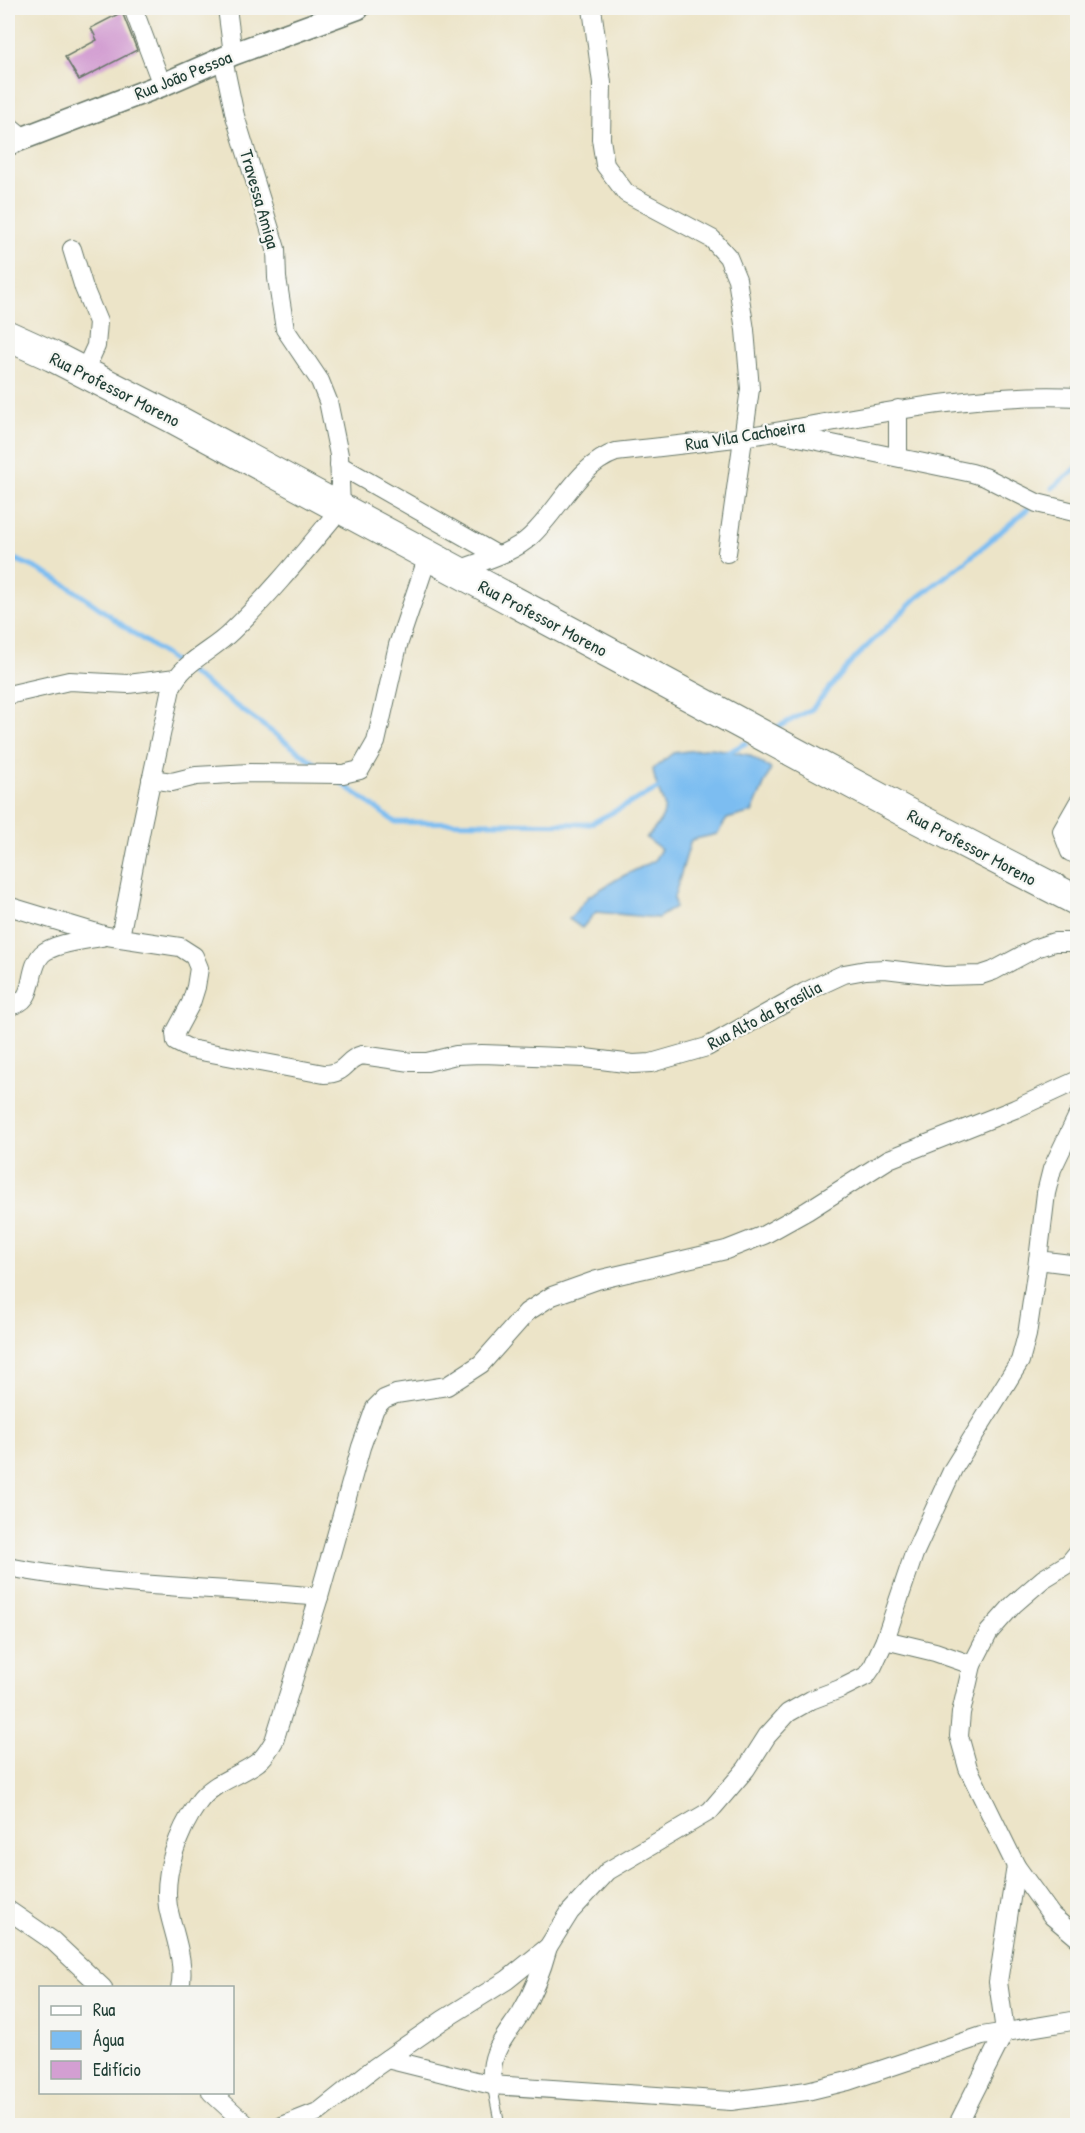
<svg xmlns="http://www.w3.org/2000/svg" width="1085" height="2133" font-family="'Patrick Hand',sans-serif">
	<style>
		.water { fill: #7cbdf1; stroke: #4e7d92; stroke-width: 1.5 }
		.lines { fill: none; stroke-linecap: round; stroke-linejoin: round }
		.stream { stroke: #7cbdf1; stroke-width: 5 }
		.building { fill: #d39fd2 }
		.service-casing { stroke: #677768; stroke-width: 11 }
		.minor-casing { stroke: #677768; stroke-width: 20 }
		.tertiary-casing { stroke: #677768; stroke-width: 25 }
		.trunk-casing { stroke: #677768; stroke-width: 32 }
		.service { stroke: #fff; stroke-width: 9 }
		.minor { stroke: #fff; stroke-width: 18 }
		.tertiary { stroke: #fff; stroke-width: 22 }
		.trunk { stroke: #fff; stroke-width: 30 }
		.labels { text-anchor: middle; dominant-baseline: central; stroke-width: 4.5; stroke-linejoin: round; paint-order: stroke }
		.street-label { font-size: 18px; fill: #1f3d34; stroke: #f6f6f2 }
	</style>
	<rect width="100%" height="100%" fill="#f6f6f2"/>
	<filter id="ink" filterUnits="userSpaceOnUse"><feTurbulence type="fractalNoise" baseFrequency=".0167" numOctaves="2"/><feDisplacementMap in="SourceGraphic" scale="12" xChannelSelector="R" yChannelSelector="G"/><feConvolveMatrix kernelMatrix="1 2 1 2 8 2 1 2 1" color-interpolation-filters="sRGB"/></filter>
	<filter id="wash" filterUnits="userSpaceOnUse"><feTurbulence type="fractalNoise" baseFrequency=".008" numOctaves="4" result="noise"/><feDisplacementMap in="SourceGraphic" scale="24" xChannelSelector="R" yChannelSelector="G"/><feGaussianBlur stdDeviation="1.35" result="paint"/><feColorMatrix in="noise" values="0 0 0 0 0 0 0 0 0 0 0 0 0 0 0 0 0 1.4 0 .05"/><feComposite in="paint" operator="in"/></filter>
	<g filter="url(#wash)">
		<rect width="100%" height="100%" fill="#ece4c8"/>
		<path class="water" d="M712 748 749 755 771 769 752 812 727 819 717 834 691 840 674 897 675 907 658 918 596 912 582 928 569 919 589 896 619 878 654 861 661 849 646 838C680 804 657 805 653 769L673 753Z"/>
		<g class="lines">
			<g class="stream">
				<path d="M1052 488 1078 467"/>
				<path d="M8 557C53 571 93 604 132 632 196 676 259 722 321 768"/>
				<path d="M776 728 812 709 856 657 918 597 966 561 1030 507"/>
				<path d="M725 754 746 743"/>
				<path d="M336 779 395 822 590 824 663 786"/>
			</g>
		</g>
		<g id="blocks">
			<path class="building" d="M122 12 137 50 79 80 65 57 97 40 91 28Z"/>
		</g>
	</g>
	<g filter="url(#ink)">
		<use href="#blocks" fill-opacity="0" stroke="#677768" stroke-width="1.5"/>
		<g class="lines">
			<g class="service-casing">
				<path id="service" d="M492 2085 500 2126"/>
			</g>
			<g class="minor-casing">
				<g id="minor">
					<path d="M133 8 162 85"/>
					<path d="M227 8 233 54"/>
					<path d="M592 8 602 83 601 139 605 165 626 193 712 239 728 257 737 279 745 330 750 389 727 553"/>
					<path d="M8 125 24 138"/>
					<path d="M72 249 84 288 98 322 96 346 84 372"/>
					<path d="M784 434 972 473 985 477 1037 503 1078 513"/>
					<path d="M898 457V409"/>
					<path d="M339 465 497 555"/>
					<path d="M456 571C479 562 514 553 531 536 560 509 578 465 616 452 669 446 722 441 775 432 875 414 975 392 1078 397"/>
					<path d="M8 695 69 681 128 684 176 678"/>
					<path d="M151 779 172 782 196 776 250 773 343 774 360 770 376 742 398 645 428 556"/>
					<path d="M1078 803 1062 831 1070 852 1078 855"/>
					<path d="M8 906 107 936 180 947 194 956 199 968 196 987 191 1003 175 1033 176 1042 190 1049 324 1074C347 1074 344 1060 362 1055L411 1062H427L456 1055 482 1054 585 1058 633 1064 651 1063 707 1047 805 992 844 974 866 970 885 969 944 976 981 975 993 971 1036 948 1054 942H1078"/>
					<path d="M120 937 143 819 171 688C183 661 211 652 231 632 271 594 306 550 341 508L339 455 328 401 320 381 285 329 277 278 276 249 235 116 223 59"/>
					<path d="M8 1006C39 1002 25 972 42 954 54 943 86 940 102 937"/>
					<path d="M1038 1260 1078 1265"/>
					<path d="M1078 1552 1069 1563 1043 1579 1013 1605 989 1632 972 1665 961 1713 959 1736 968 1768 1016 1866 1052 1916 1078 1938"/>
					<path d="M8 1567C110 1587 215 1587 319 1597"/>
					<path d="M885 1640 935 1652 972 1665"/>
					<path d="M8 1910 53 1941 103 1988"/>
					<path d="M180 1988C186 1961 173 1933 168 1907 163 1873 178 1831 198 1803 212 1782 238 1777 258 1762 265 1757 269 1749 274 1741L319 1597 361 1447 375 1408 384 1399 396 1394 447 1386 481 1364 527 1312 552 1296 597 1280 726 1250 764 1235 807 1211 889 1159 1015 1109 1078 1080"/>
					<path d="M387 2059 492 2085 731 2101 807 2091 848 2081 982 2036 1078 2020"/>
					<path d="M492 2085C489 2051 504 2039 521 2013 533 1993 542 1969 548 1947"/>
					<path d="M211 2092 248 2126"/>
					<path d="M282 2126 320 2111 374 2068 443 2020 507 1980 548 1947 570 1912 608 1871 710 1811 746 1769 767 1736 788 1713 811 1700 840 1689 866 1676 873 1666 885 1640 914 1554 953 1469 1020 1361 1027 1335 1038 1260 1046 1193 1052 1169 1078 1115"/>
					<path d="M957 2126 1005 2031 998 1982 1016 1866"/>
				</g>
			</g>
			<g class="tertiary-casing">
				<path id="tertiary" d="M8 144 162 85 233 54 358 8"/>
			</g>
			<g class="trunk-casing">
				<path id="trunk" d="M8 336 52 356 171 417 909 814 1078 901"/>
			</g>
			<use href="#service" class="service"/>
			<use href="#minor" class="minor"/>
			<use href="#tertiary" class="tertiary"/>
			<use href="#trunk" class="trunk"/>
		</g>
	</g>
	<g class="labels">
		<g class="street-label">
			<text transform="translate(183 75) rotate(-22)">Rua João Pessoa</text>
			<text transform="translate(260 199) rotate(74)">Travessa Amiga</text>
			<text transform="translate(115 389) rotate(27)">Rua Professor Moreno</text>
			<text transform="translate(745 435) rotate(-9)">Rua Vila Cachoeira</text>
			<text transform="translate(543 618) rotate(28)">Rua Professor Moreno</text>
			<text transform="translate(972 847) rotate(28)">Rua Professor Moreno</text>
			<text transform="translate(764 1015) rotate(-28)">Rua Alto da Brasília</text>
		</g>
	</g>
	<rect width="1085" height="2133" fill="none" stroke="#f6f6f2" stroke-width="30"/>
	<rect x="39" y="1986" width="195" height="108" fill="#f6f6f2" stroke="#a0aca6" stroke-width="1.5"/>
	<rect x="51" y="2006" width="30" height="9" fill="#ffffff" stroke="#a0aca6" stroke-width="1.5"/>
	<text x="93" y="2016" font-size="18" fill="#1f3d34">Rua</text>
	<rect x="51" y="2031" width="30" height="18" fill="#7cbdf1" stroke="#a0aca6" stroke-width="1.5"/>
	<text x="93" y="2046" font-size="18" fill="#1f3d34">Água</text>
	<rect x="51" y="2061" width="30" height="18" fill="#d39fd2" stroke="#a0aca6" stroke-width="1.5"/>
	<text x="93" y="2076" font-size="18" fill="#1f3d34">Edifício</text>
</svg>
